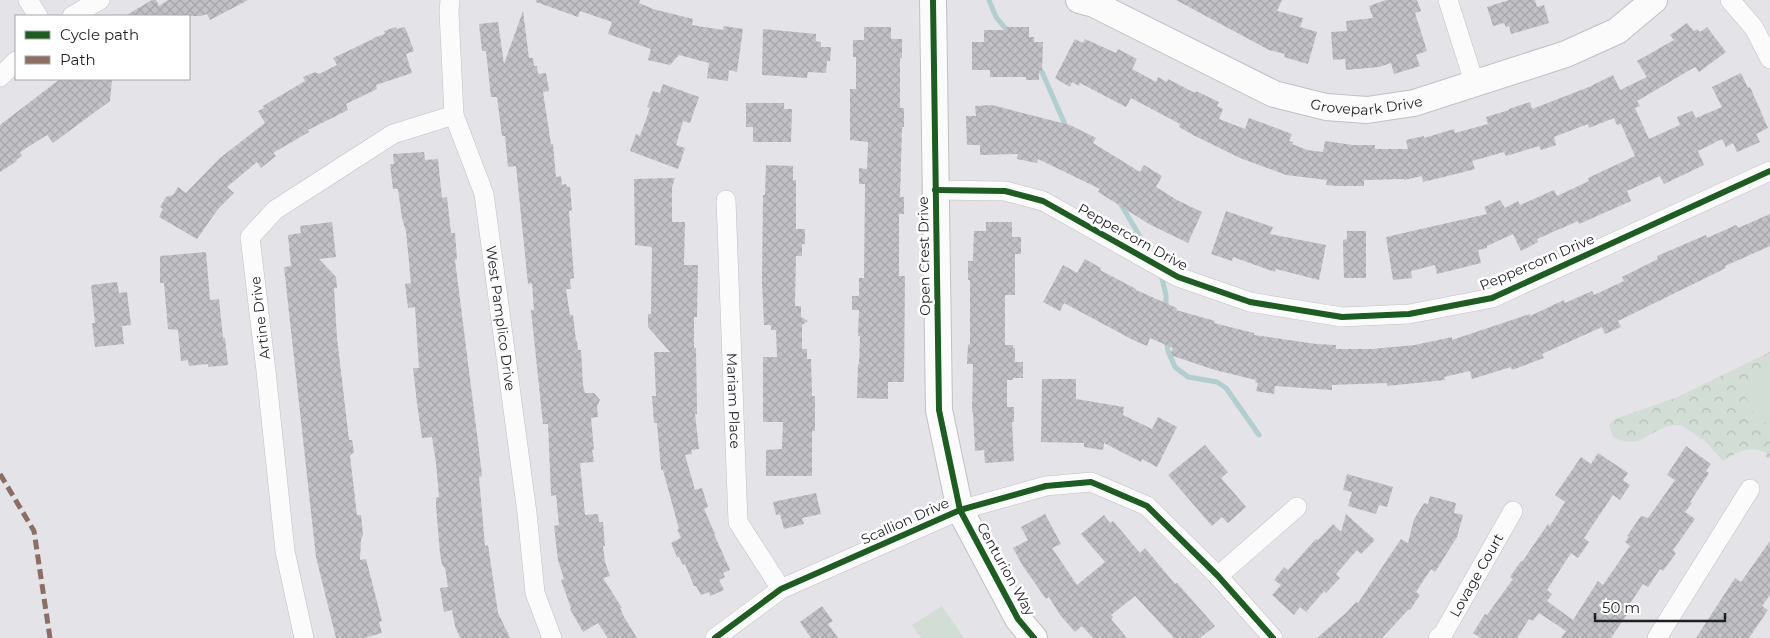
<svg xmlns="http://www.w3.org/2000/svg" width="1770" height="638" font-family="Montserrat,sans-serif">
	<style>
		.park { fill: url(#park-crowns) }
		.pitch { fill: #d2ded5 }
		.lines { fill: none; stroke-linecap: round; stroke-linejoin: round }
		.stream { stroke: #b0cfd0; stroke-width: 5 }
		.building { fill: url(#building-cross-hatch) }
		.street-casing { stroke: #c0c0c4; stroke-width: 20 }
		.secondary-casing { stroke: #c0c0c4; stroke-width: 28 }
		.path { stroke: #c3c4c6; stroke-width: 3; stroke-dasharray: 4 4; stroke-linecap: butt }
		.street { stroke: #fbfbfc; stroke-width: 19 }
		.secondary { stroke: #fbfbfc; stroke-width: 26 }
		.quiet { stroke: #8d6e63; stroke-width: 5; stroke-dasharray: 10 5; stroke-linecap: butt }
		.cycleway-casing { stroke: #fff; stroke-width: 9 }
		.cycleway { stroke: #1b5e20; stroke-width: 6 }
		.labels { text-anchor: middle; dominant-baseline: central; stroke-width: 5; stroke-linejoin: round; paint-order: stroke }
		.street-label { font-size: 14px; fill: #1f2023; stroke: #fff }
	</style>
	<defs>
		<pattern id="park-crowns" width="20" height="18" patternUnits="userSpaceOnUse" patternTransform="scale(1.25)"><rect width="20" height="18" fill="#d2ded5"/><path d="M2 6a3 3 0 1 1 6 0M12 15a3 3 0 1 1 6 0" fill="none" stroke="#b4beb7"/></pattern>
		<pattern id="building-cross-hatch" width="8" height="8" patternUnits="userSpaceOnUse" patternTransform="scale(1.25)"><rect width="8" height="8" fill="#c1c1c5"/><path d="M0 0l8 8M0 8l8-8" fill="none" stroke="#a5a6a9"/></pattern>
	</defs>
	<rect width="100%" height="100%" fill="#e3e3e8"/>
	<path class="park" d="M1770 352V455C1751 444 1740 450 1723 461L1705 441 1681 425C1676 425 1669 425 1665 427 1643 436 1638 449 1613 437L1609 424 1615 419 1675 398Z"/>
	<g class="pitch">
		<path d="M1770 372V421L1765 423 1756 420 1743 391 1747 383Z"/>
		<path d="M942 606 964 638H921L912 625Z"/>
	</g>
	<g class="lines">
		<g class="stream">
			<path d="M989 0 996 17 1011 35"/>
			<path d="M1037 67 1042 72 1067 129"/>
			<path d="M1120 203 1150 253"/>
			<path d="M1161 274 1166 295V310"/>
			<path d="M1166 338 1168 351 1175 367 1188 377 1217 382 1226 388 1259 435"/>
		</g>
	</g>
	<g class="building">
		<path d="M152 0H156L159 6 168 0H248L210 20 207 14 201 16H125Z"/>
		<path d="M536 0H640L639 3 653 9 693 19 692 25 723 30 724 26 743 29 737 72 729 70 728 81 707 78 709 63 679 55 670 65 648 60 651 49 608 34 612 22 580 11 578 17 536 2Z"/>
		<path d="M1176 0H1282L1277 11 1303 18 1300 27 1317 32 1308 64 1284 57 1285 54 1269 50Z"/>
		<path d="M1386 0H1417L1421 11 1415 13 1427 51 1416 55 1420 66 1394 74 1391 63 1379 67 1346 70 1345 59 1333 60 1331 32 1347 31 1346 21 1373 18 1369 6Z"/>
		<path d="M1509 0H1535L1537 7 1544 5 1549 23 1511 34 1509 26 1506 27 1504 23 1493 26 1487 7Z"/>
		<path d="M523 11 529 58H533L534 66H537L538 74 546 73 549 91 543 92 551 144H553L556 177 561 176 562 185 566 184 567 187H570L572 210 569 211 574 278 570 279 571 289H566L570 315H573L576 341H577L578 350H581L583 385 585 393H594L600 400 597 406 598 417 591 418 594 450H592L594 462 580 463 585 515 598 514 599 522H603L605 546H603L605 562 610 576 603 578 622 608H620L624 617 637 638H608L598 623 583 632 570 609 571 608 561 580 564 579 558 560 554 526 559 525 556 495 551 496V494L548 424H543L531 310H534L532 283 528 284 516 166 508 167 505 136H502L497 97H491L486 51H482L479 24 498 22 504 64Z"/>
		<path d="M1687 23 1694 31 1697 29 1700 32 1707 27 1726 52 1699 72 1695 67 1637 101 1640 106 1635 108 1649 139 1680 125 1677 117 1692 111 1696 118 1722 107 1712 87 1741 73 1748 88 1750 87 1768 128 1756 134 1760 142 1737 152 1733 143 1726 147 1722 139 1698 151 1704 165 1664 184 1660 176 1627 191 1631 201 1579 224 1578 221 1537 239 1538 242 1521 251 1513 234 1487 246V248L1478 250 1481 263 1437 274 1435 265 1411 271 1412 278 1393 280 1386 237 1487 214 1484 207 1500 200 1505 208 1518 201 1520 205 1554 190 1557 196 1589 181 1588 178 1635 156 1621 124 1617 125 1614 118 1589 128 1588 124 1554 137 1556 145 1541 150 1539 146 1506 156 1504 152 1472 161 1475 169 1464 172 1423 182 1422 176 1404 180V179L1364 180V186H1338L1326 185 1327 180 1286 175 1240 158 1193 135 1179 127 1180 124 1131 98 1126 107 1080 83 1079 86 1072 82 1070 87 1055 78 1075 39 1083 43 1085 39 1116 53 1118 49 1137 59 1132 69 1156 82 1158 77 1167 82 1168 79 1195 93 1196 91 1219 102 1217 106 1223 109 1219 119 1245 129 1249 118 1292 134 1289 141 1293 142 1292 144 1307 150 1323 152 1325 141 1353 145H1375V149H1408L1406 140 1424 136V138L1454 129 1455 133 1488 124 1486 117 1509 110V109L1530 102 1532 109 1589 87 1613 75 1620 90 1647 77 1637 61 1674 40 1670 35Z"/>
		<path d="M396 27 397 29 405 27 414 51 406 54 412 73 376 85 377 89 346 104 348 110 308 130 309 132 273 153 276 156 261 168 257 162 227 187 234 193 218 209 197 239 159 217 163 209 160 207 166 197 173 195 178 187 186 193 220 158 265 123 258 111 264 108 263 106 305 81 303 77 315 72 319 74 337 65 333 58 373 39V38L385 34 384 31Z"/>
		<path d="M864 27H891V39H902V58H900V108H904V127H902L900 197H904V214H899V276H905L904 382H888V399L857 398 858 364H859L860 336H858L859 310H852V296H859V278H864L865 184H859V168L867 169 868 142 850 140V89H856V57H853V40H864Z"/>
		<path d="M1007 27H1029V37H1034V42H1043L1042 71 1039 70V80H1026V77H990V70H972V42H984V30H1007Z"/>
		<path d="M763 29 816 34V41L821 42V47H831L830 61H827L826 73 808 72 807 78 762 75Z"/>
		<path d="M60 79H112L110 101 53 143 47 135 20 152 22 156 16 160 17 161 0 172V125Z"/>
		<path d="M663 84 699 97 690 123 683 121 676 145 685 148 678 169 630 151 636 134 640 136 650 108 647 107 653 91 660 93Z"/>
		<path d="M746 103H784V109H792L791 142H753V127H746Z"/>
		<path d="M992 105 1070 125 1096 138 1093 143 1140 172 1144 165 1162 176 1156 187 1177 200 1202 212 1188 243 1149 224 1098 192 1100 189 1038 159 1037 163 1017 159 1018 154 980 155V145H967L966 116H976L975 106Z"/>
		<path d="M424 152 425 160 438 159 442 198 447 197 451 233H455L457 259 455 260 479 450 482 476 479 477 485 546 488 545 498 613 510 638H460L455 626 452 610 444 612 440 588 448 587 445 568 442 565 440 553 436 506V498L439 497 436 463 432 437 422 438 417 403 413 368H419L415 307 408 308 405 284 411 283 406 231 402 218 398 189H393L390 164H394L393 154Z"/>
		<path d="M766 165 793 166V180H796V229H805V244H802V256H796L795 306H801V317L808 321 802 325V349H807V359H811L812 396H815V431H812V476H766V450L782 449 783 422H763V357H777L776 330H771V325H764L762 283 763 195H765Z"/>
		<path d="M675 178 672 187V222H685L684 265H698L697 317H694V348H696L697 414H695L699 449 691 450 692 454 685 455 695 490 702 488 703 491 708 507 704 509 715 534H714L730 570 723 573 725 577 719 580 724 590 710 596 709 592 701 595 696 586H694L685 564 683 565 679 557H677L671 543 681 538 677 529H679L663 470H661L657 423H654L652 396H656L654 352H670L648 327V314H651L652 247 635 245 634 179Z"/>
		<path d="M1226 211 1273 227 1270 234 1326 245 1319 280 1276 269 1275 272 1233 257 1232 261 1211 254Z"/>
		<path d="M1770 214V246L1725 266 1726 268 1618 321 1621 327 1605 334 1602 327 1542 354 1544 358 1512 370 1511 367 1472 379 1470 371 1444 377 1445 380 1387 386V383L1332 385V390L1275 386 1274 394 1256 391 1258 383 1255 382 1256 380 1215 370 1170 355 1173 348 1150 338 1147 346 1133 340 1064 303 1060 311 1043 302 1063 265 1077 273 1085 259 1101 268 1100 270 1136 289V290L1177 308 1176 310 1215 321 1214 323 1254 333V335L1316 344 1336 345V349H1372L1415 345 1452 337V340L1530 314V316L1564 300 1565 303 1592 291 1594 295 1624 281 1622 277 1658 259 1657 256 1706 235 1707 238 1736 225 1738 228Z"/>
		<path d="M332 222 336 257 319 259 336 277 337 288H334L337 338 349 440H352L354 452 350 456 357 515H361L363 535 361 539 360 560 366 559 382 621 379 622 382 633 364 638H336L316 557 284 267 291 266 288 235 301 233 300 226Z"/>
		<path d="M986 222H1012V237H1021V254H1015V295H1005V345H1013V348H1015V362H1023V378H1013V380H1007V407H1014V422H1012L1014 461 985 463 984 450 975 451 973 412H972L973 364H967L968 344 970 345V280H968V261H973L974 231H986Z"/>
		<path d="M1347 231H1366V278H1344L1343 240 1347 239Z"/>
		<path d="M206 252 210 300 219 299 223 338H225L228 365 208 367V364L189 366 188 360 181 361 178 330 168 329 164 283H160V256Z"/>
		<path d="M117 282 119 293 127 292 131 325 122 326 124 344 95 347 92 323H95L91 285Z"/>
		<path d="M1042 379H1076V399L1124 407 1123 415 1152 429 1158 417 1177 427 1157 467 1142 459 1141 462 1104 443 1103 450 1084 447V443L1041 442Z"/>
		<path d="M1205 445 1228 472 1221 478 1246 507 1228 523 1222 517 1212 526 1168 475Z"/>
		<path d="M1686 446 1711 464 1706 471 1709 473 1690 502 1692 503 1685 512 1695 519 1673 550 1676 553 1663 571 1660 569 1648 587 1643 584 1627 608 1630 610 1611 638H1561L1566 631 1539 613 1533 621 1529 619 1517 638H1481L1473 633 1485 614 1487 615 1513 579 1510 577 1521 561 1522 562 1548 524 1550 526 1565 502 1555 495 1581 457 1591 464 1598 453 1628 473 1623 480 1630 485 1620 500 1613 495 1584 538 1589 542 1578 558 1571 553 1547 590 1552 594 1547 601 1573 620 1598 581 1603 585 1630 546 1625 542 1629 537 1627 536 1641 516 1648 518 1675 480 1667 475Z"/>
		<path d="M1347 474 1393 487 1387 507 1379 505 1376 514 1348 506 1352 492 1343 490Z"/>
		<path d="M816 493 821 514 802 518 804 524 784 529 780 514 776 515 773 502Z"/>
		<path d="M1430 496 1456 503 1454 513 1463 515 1457 537 1435 572 1431 569 1416 592 1420 595 1410 610 1409 609 1382 638H1317L1347 612 1356 602 1358 603 1401 539 1408 543 1414 519 1424 503 1428 504Z"/>
		<path d="M1045 514 1061 544 1052 548 1077 585 1105 562 1081 534 1104 515 1110 523 1113 521 1140 553 1145 548 1175 584 1177 583 1215 626 1200 638H1174L1135 596 1111 615 1113 617 1111 619 1127 638H1093L1082 626 1075 632 1060 615 1049 597 1046 599 1023 566 1013 548 1028 540 1021 527Z"/>
		<path d="M1346 514 1375 540 1361 554 1357 550 1336 574 1340 578 1326 593 1324 591 1306 612 1300 607 1294 615 1272 595 1281 585 1274 580 1284 567 1288 570 1316 539 1318 540 1333 524 1341 532Z"/>
		<path d="M1770 541V595L1762 606 1768 610 1749 638H1696L1735 578 1741 582Z"/>
		<path d="M822 606 833 621 828 624 838 638H811L800 622Z"/>
	</g>
	<g class="lines">
		<g class="street-casing">
			<g id="street">
				<path d="M28 0 38 16"/>
				<path id="s1" d="M450 0 449 12 454 115 484 194 527 513 535 593 552 638"/>
				<path d="M1448 0 1475 85"/>
				<path d="M1730 0 1754 28 1770 59"/>
				<path d="M72 16 100 0"/>
				<path d="M0 77 16 61"/>
				<path d="M935 190 1005 191 1043 201 1178 277 1250 302 1342 317 1409 314 1492 298 1770 171"/>
				<path id="s2" d="M726 200 738 522 781 589"/>
				<path d="M1218 576 1297 507"/>
				<path d="M304 638 285 551 266 371 250 237 275 210 393 134 454 115"/>
				<path d="M715 638 781 589 960 510 1046 486 1091 482 1147 506 1218 576 1273 638"/>
				<path id="s3" d="M1438 638 1443 634 1513 511"/>
				<path d="M1657 638 1750 489"/>
			</g>
		</g>
		<g class="secondary-casing">
			<g id="secondary">
				<path d="M933 0 939 410 960 510 1018 619 1034 638"/>
				<path id="s4" d="M1079 0 1094 4 1274 94 1326 107 1367 110 1414 103 1566 54 1617 31 1654 0"/>
			</g>
		</g>
		<path class="path" d="M1767 457 1770 452"/>
		<use href="#street" class="street"/>
		<use href="#secondary" class="secondary"/>
		<path class="quiet" d="M0 474 34 531 50 638"/>
		<g class="cycleway-casing">
			<g id="cycleway">
				<path d="M933 0 939 410 960 510 1018 619 1034 638"/>
				<path d="M935 190 1005 191 1043 201 1178 277 1250 302 1342 317 1409 314 1492 298 1770 171"/>
				<path d="M715 638 781 589 960 510 1046 486 1091 482 1147 506 1218 576 1273 638"/>
			</g>
		</g>
		<use href="#cycleway" class="cycleway"/>
	</g>
	<g class="labels">
		<g class="street-label">
			<text stroke="none"><textPath href="#s4" startOffset="311">Grovepark Drive</textPath></text>
			<text transform="translate(1133 237) rotate(29)">Peppercorn Drive</text>
			<text transform="translate(924 256) rotate(-91)">Open Crest Drive</text>
			<text transform="translate(1537 262) rotate(-23)">Peppercorn Drive</text>
			<text transform="translate(260 318) rotate(-97)">Artine Drive</text>
			<text stroke="none"><textPath href="#s1" startOffset="325">West Pamplico Drive</textPath></text>
			<text stroke="none"><textPath href="#s2" startOffset="201">Mariam Place</textPath></text>
			<text transform="translate(905 521) rotate(-24)">Scallion Drive</text>
			<text transform="translate(1006 569) rotate(61)">Centurion Way</text>
			<text stroke="none"><textPath href="#s3" startOffset="74">Lovage Court</textPath></text>
		</g>
	</g>
	<rect x="15" y="15" width="175" height="65" fill="#ffffff" stroke="#a5a6a7"/>
	<rect x="25" y="31" width="25" height="8" fill="#1b5e20" stroke="#a5a6a7"/>
	<text x="60" y="40" font-size="15" fill="#1f2023">Cycle path</text>
	<rect x="25" y="56" width="25" height="8" fill="#8d6e63" stroke="#a5a6a7"/>
	<text x="60" y="65" font-size="15" fill="#1f2023">Path</text>
	<path d="M1595 613v8h130v-8" fill="none" stroke="#1f2023" stroke-width="2.5"/>
	<text x="1602" y="613" font-size="15" fill="#1f2023" stroke="#ffffff" stroke-width="4" paint-order="stroke">50 m</text>
</svg>
